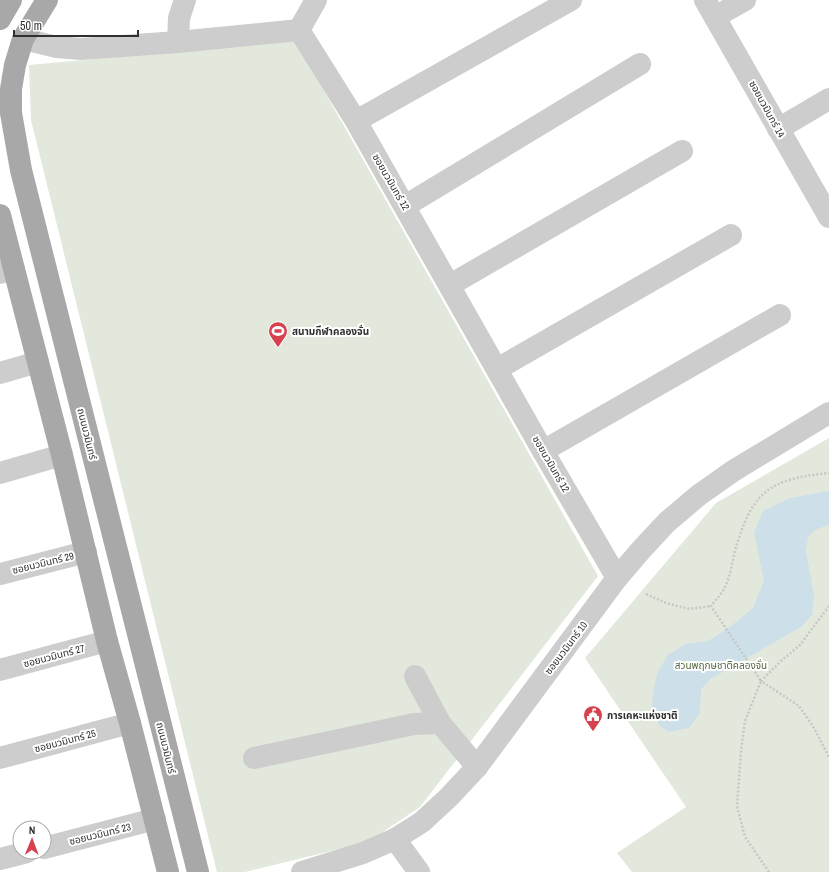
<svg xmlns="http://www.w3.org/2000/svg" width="829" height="872" font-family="'Archivo Narrow','Noto Sans Thai',sans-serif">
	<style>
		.green { fill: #e3e8dc }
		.water { fill: #cddfe9 }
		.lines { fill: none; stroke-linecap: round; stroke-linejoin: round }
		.path { stroke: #c7c7c7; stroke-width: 2.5; stroke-dasharray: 2 2; stroke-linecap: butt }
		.minor { stroke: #cdcdcd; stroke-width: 22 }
		.major { stroke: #a8a8a8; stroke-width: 22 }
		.labels { text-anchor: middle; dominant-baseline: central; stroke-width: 4; stroke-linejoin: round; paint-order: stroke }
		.street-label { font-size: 10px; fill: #303030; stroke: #fff }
		.poi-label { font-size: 10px; font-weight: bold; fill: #303030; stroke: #fff; text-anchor: start }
		.park-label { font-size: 10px; fill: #546841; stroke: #fff }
	</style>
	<rect width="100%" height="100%" fill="#fff"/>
	<g class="green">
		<path d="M296 41 598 576 420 807 368 842 245 872H217L31 120 29 65Z"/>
		<path d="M829 438V872H632L617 853 686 807 585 658 716 503Z"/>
	</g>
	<path class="water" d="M829 491V525L817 529 808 537 806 551 814 596 812 615 801 627 712 678 701 689 700 713 689 728 668 732 660 726 652 712 653 693 657 674 667 656 685 644 708 641 730 627 753 608 764 581 754 533 763 511 790 498Z"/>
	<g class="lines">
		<g class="path">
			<path d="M646 594 666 603 690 609 711 606"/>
			<path d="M829 606 800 645 781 661 761 681 799 706 814 728 829 757"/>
			<path d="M769 872 745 837 737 806 741 751 745 721 761 681 711 606C715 600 721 595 724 589 730 578 732 563 735 551 752 492 768 479 829 473"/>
		</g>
		<g class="minor">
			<path d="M705 0 829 217"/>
			<path d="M715 17 745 0"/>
			<path d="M299 30 316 0"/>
			<path d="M23 39 57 47 81 49 178 42 299 30 356 121 543 451 617 578"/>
			<path d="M178 42 179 18 185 0"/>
			<path d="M356 121 571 0"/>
			<path d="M778 129 829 99"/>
			<path d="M405 206 640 64"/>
			<path d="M0 273 14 269"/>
			<path d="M450 285 682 151"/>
			<path d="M497 369 731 235"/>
			<path d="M0 373 38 362"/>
			<path d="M543 451 780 315"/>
			<path d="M0 473 62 455"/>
			<path d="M0 574 86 552"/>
			<path d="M0 670 107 641"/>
			<path d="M415 676 440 723"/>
			<path d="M0 758 130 723"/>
			<path d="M254 758 414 724 440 723 477 767"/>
			<path d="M395 839 419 872"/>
			<path d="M44 848 155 819"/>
			<path d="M0 859 27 852"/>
			<path d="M302 872 363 853 395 839 422 822 449 797 477 767 617 578 641 550 667 522 699 495 733 471 829 413"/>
		</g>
		<g class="major">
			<path d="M47 0 23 39 15 65 11 89V113L21 170 198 872"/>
			<path d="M0 19 11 0"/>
			<path d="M0 215 62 455 107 641 130 723 168 872"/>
		</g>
	</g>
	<defs>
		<g id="stadium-pin" transform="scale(1)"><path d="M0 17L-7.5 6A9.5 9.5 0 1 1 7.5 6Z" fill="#d64250" stroke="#fff"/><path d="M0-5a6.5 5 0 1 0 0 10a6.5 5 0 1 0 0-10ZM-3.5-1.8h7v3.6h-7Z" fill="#fff"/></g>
		<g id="civic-pin" transform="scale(1)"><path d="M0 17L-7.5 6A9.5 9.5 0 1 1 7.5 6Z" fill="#d64250" stroke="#fff"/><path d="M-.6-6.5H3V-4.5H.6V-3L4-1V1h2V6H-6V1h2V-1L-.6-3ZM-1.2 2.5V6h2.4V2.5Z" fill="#fff"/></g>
	</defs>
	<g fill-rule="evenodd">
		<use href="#stadium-pin" x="278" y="331"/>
		<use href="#civic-pin" x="593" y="715"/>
	</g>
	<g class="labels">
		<g class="street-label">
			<text transform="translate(767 109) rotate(61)">ซอยนวมินทร์ 14</text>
			<text transform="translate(391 182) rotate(60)">ซอยนวมินทร์ 12</text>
			<text transform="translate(87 434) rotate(76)">ถนนนวมินทร์</text>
			<text transform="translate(551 464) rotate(60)">ซอยนวมินทร์ 12</text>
			<text transform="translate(43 563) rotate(-14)">ซอยนวมินทร์ 29</text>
			<text transform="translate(566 648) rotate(-53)">ซอยนวมินทร์ 10</text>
			<text transform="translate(54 656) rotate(-15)">ซอยนวมินทร์ 27</text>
			<text transform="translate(65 741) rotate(-15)">ซอยนวมินทร์ 25</text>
			<text transform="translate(166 748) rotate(76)">ถนนนวมินทร์</text>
			<text transform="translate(100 834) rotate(-14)">ซอยนวมินทร์ 23</text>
		</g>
		<g class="poi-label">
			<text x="292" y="331">สนามกีฬาคลองจั่น</text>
			<text x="607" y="715">การเคหะแห่งชาติ</text>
		</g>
		<g class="park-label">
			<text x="721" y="665">สวนพฤกษชาติคลองจั่น</text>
		</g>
	</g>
	<g transform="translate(32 840) rotate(1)"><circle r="19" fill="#ffffff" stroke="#acacac"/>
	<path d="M0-3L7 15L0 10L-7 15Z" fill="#d64250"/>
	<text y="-6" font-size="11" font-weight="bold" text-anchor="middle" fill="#303030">N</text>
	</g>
	<path d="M14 30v6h124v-6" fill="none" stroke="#303030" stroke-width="2"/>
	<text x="20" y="30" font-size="12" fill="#303030" stroke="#ffffff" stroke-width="3" paint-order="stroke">50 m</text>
</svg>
